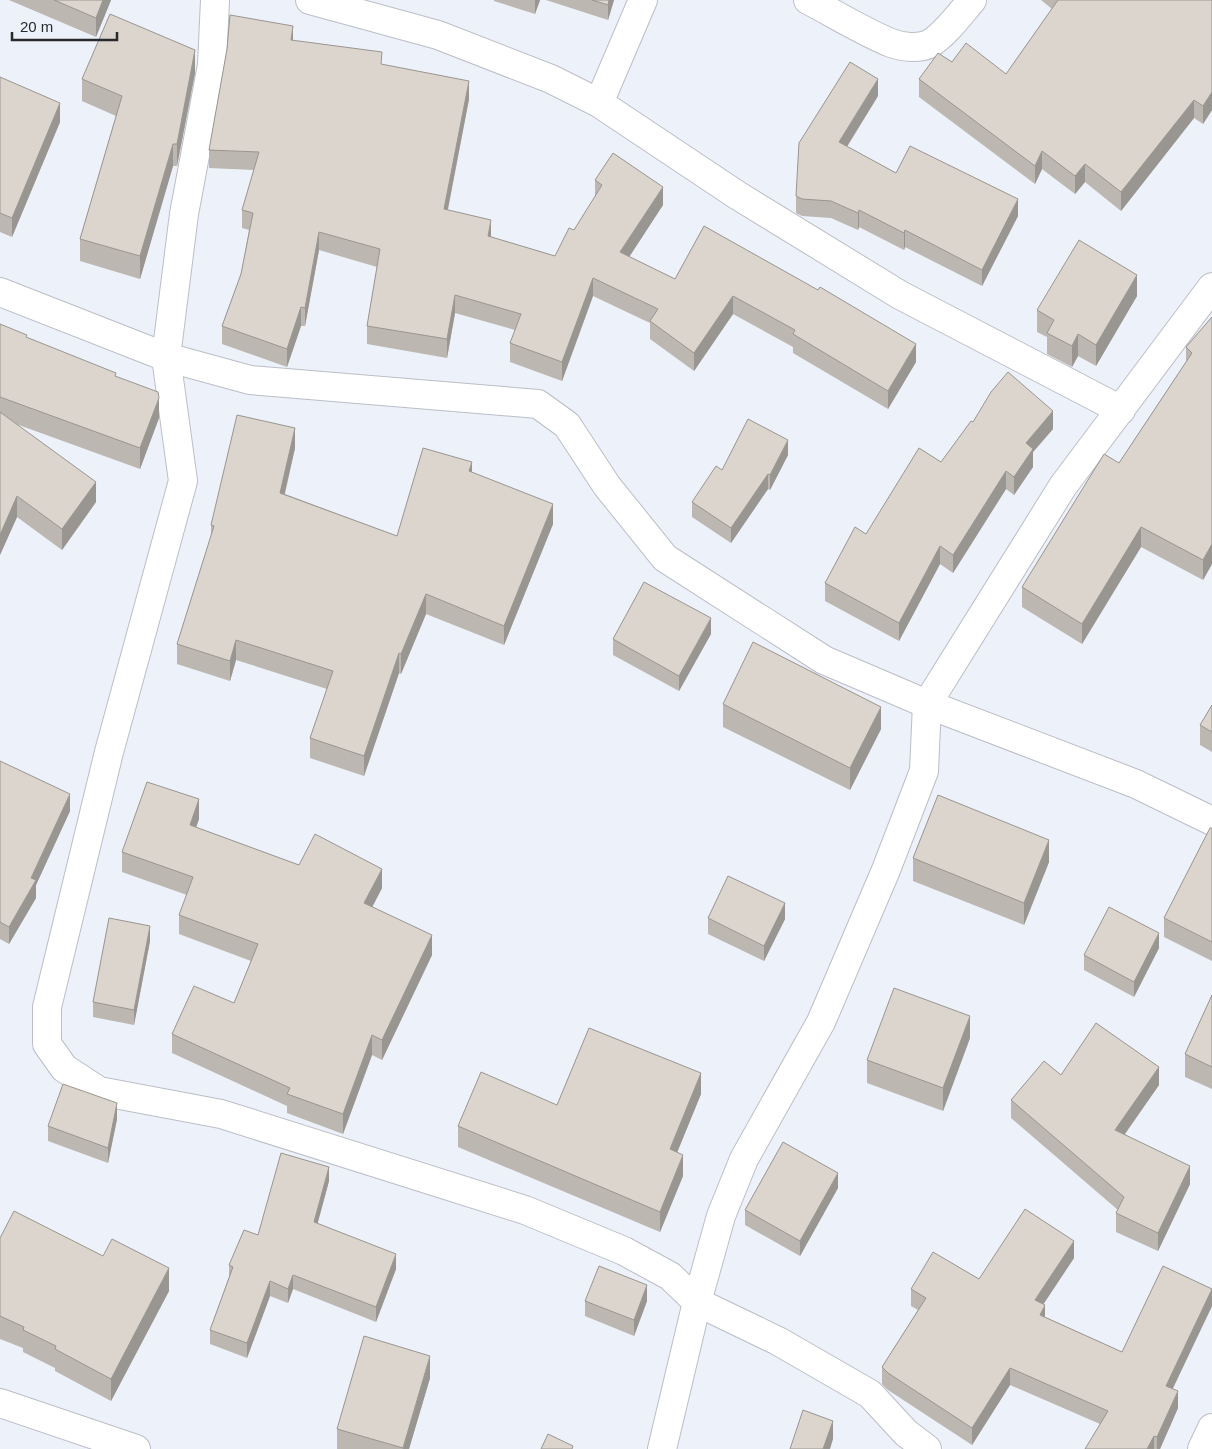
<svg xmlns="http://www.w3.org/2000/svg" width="1212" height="1449" font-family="Helvetica,sans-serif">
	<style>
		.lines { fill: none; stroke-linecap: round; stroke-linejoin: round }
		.minor-casing { stroke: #bbbec7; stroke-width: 30 }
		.minor { stroke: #fff; stroke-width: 28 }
		.wall { fill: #bcb7b0 }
		.shaded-wall { fill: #999590 }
		.building { fill: #dbd5cd; stroke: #999590 }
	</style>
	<rect width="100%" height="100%" fill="#edf1fa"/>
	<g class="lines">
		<g class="minor-casing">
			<g id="minor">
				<path d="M215 0 212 65 184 214 166 357 183 481 109 752 47 1007V1044L64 1068 99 1091 221 1114 525 1210 624 1251 670 1276 697 1302 778 1341 870 1394 906 1433 927 1449"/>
				<path d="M310 0 438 35 551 79 599 103 737 195 900 295 1121 410"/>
				<path d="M808 0C835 14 862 31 891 43 902 47 918 49 929 44 944 36 961 13 972 0"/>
				<path d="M599 103 643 0"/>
				<path d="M0 292 166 357 250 380 538 404 567 425 607 486 665 558 824 660 927 704 1136 784 1212 821"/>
				<path d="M0 1403 136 1449"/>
				<path d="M662 1449 697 1302 721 1216 744 1159 821 1022 886 870 924 771 927 704 1063 486 1212 287"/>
				<path d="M1202 1449 1212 1428"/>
			</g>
		</g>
		<use href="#minor" class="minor"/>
	</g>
	<g class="wall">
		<path d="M9 0H111L96 37Z"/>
		<path d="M494 0H540L535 14 494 1Z"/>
		<path d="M546 0H614L608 20Z"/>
		<path d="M1041 0H1212V110L1203 124 1194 118 1121 211 1085 182 1075 194 1042 169 1035 184 919 97V79L952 62 1006 74 1052 9Z"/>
		<path d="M293 41 382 65 469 99 448 210 491 237 555 256 574 230 595 197V180L663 205 629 257 675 279 704 226 916 362 888 409 793 353V347L733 314 694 371 650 339V323L593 296 562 381 510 362V343L515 330 455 313 447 358 367 344V326L377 267 319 250 305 326H301L287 367 222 344V326L241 274 249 230 242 228V210L254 170 209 168V150L227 49Z"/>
		<path d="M195 73 177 166H173L140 279 80 261V239L116 116 82 101V79Z"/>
		<path d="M0 77 60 122 12 237 0 232Z"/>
		<path d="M878 96 847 147 896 173 1018 216 982 286 905 247 904 250 859 227 858 230 831 218 802 216 796 213V196Z"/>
		<path d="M1137 296 1096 366 1078 356 1072 367 1047 354V337L1037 332V310Z"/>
		<path d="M1212 317V564L1203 580 1141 547 1082 644 1022 607V587L1119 463 1186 362V347Z"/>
		<path d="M0 324 27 338 116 376 159 418 140 469 16 424 96 502 62 550 17 517 0 555Z"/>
		<path d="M973 422 1053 429 1033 452V467L1014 495 1006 489 953 573 940 564 899 641 825 601V583L866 534 941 462Z"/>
		<path d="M295 448 285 494 397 536 472 472 553 524 504 645 426 614 401 674 399 673 364 776 310 758V738L327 689 236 660 230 681 177 664V644L211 537V525Z"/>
		<path d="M788 455 770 490 768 489 731 543 692 517V502L722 470Z"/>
		<path d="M711 634 679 691 613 655V639Z"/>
		<path d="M723 704 881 729 850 790 723 727Z"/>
		<path d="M1212 705V752L1200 745V725Z"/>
		<path d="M0 761 70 811 36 885V898L9 944 0 939Z"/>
		<path d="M199 819 196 827 299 865 382 888 372 907 432 955 382 1060 372 1055 343 1134 287 1113V1106L172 1053V1034L234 1003 251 961 179 934V915L187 895 122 872V852Z"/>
		<path d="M1212 828V961L1164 937V918Z"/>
		<path d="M913 858 1049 862 1024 925 913 881Z"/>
		<path d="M708 918 785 919 764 961 708 934Z"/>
		<path d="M150 941 134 1025 93 1017V1002Z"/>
		<path d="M1159 948 1134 997 1084 970V955Z"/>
		<path d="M1212 995V1089L1185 1077V1054Z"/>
		<path d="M970 1038 943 1111 867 1083V1060Z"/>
		<path d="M1061 1075 1159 1085 1125 1134 1190 1184 1158 1251 1116 1232V1213L1118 1210 1011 1118V1100Z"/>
		<path d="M701 1094 677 1152 683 1176 660 1232 458 1147V1126L557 1105Z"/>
		<path d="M117 1119 108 1163 48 1141V1126Z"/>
		<path d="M329 1181 317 1224 396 1269 376 1322 293 1289 288 1303 270 1296 247 1358 210 1344V1330L229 1277V1265L258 1235Z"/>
		<path d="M838 1188 800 1256 745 1225V1210Z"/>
		<path d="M0 1238 169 1291 111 1401 55 1371V1368L23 1352V1348L0 1339Z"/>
		<path d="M1074 1258 1043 1304 1045 1317 1122 1352 1212 1306 1172 1389 1178 1408 1160 1449H1085L1100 1424 1010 1385 972 1445 888 1390 882 1384V1367L918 1310 911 1306V1289L979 1279Z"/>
		<path d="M585 1301H647L634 1336 585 1316Z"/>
		<path d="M430 1378 409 1449H337V1429Z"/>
	</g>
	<g class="shaded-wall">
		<path d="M103 0H111L96 37V18Z"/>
		<path d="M535 0H540L535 14Z"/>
		<path d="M609 0H614L608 20V5Z"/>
		<path d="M293 26V44L291 40Z"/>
		<path d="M195 50V73L177 166V144Z"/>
		<path d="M878 79V96L839 159V142Z"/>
		<path d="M469 81V99L444 228V209Z"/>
		<path d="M1212 92V110L1203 124V106Z"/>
		<path d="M1194 100V118L1121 211V192Z"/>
		<path d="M60 103V122L12 237V218Z"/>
		<path d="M173 144V166L140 279V256Z"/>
		<path d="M1042 151V169L1035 184V166Z"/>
		<path d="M1085 164V182L1075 194V176Z"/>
		<path d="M663 187V205L620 271V252Z"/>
		<path d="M1018 199V216L982 286V270Z"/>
		<path d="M859 210V227L858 230V213Z"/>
		<path d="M491 220V238L488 236Z"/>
		<path d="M905 230V247L904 250V233Z"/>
		<path d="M319 232V250L305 326V308Z"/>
		<path d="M1137 275V296L1096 366V345Z"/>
		<path d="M593 278V296L562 381V362Z"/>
		<path d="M455 295V313L447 358V339Z"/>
		<path d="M733 296V314L694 371V353Z"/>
		<path d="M301 307V326L287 367V349Z"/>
		<path d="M1078 334V356L1072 367V346Z"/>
		<path d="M916 344V362L888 409V391Z"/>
		<path d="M159 398V418L140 469V448Z"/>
		<path d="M1053 411V429L1033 452V467L1014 495V477L1026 443Z"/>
		<path d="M295 428V448L280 513V493Z"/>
		<path d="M788 440V455L770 490V475Z"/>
		<path d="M472 462V482L469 471Z"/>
		<path d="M1006 471V489L953 573V555Z"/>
		<path d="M768 474V489L731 543V528Z"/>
		<path d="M96 482V502L62 550V529Z"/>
		<path d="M17 496V517L0 555V535Z"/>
		<path d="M553 504V524L504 645V626Z"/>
		<path d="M1141 527V547L1082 644V624Z"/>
		<path d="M1212 544V564L1203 580V560Z"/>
		<path d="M940 546V564L899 641V623Z"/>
		<path d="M426 594V614L401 674V654Z"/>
		<path d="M711 618V634L679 691V676Z"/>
		<path d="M236 640V660L230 681V661Z"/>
		<path d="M399 653V673L364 776V756Z"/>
		<path d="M881 707V729L850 790V768Z"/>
		<path d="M70 794V811L36 885V898L9 944V927Z"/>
		<path d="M199 799V819L190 845V825Z"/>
		<path d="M1049 840V862L1024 925V903Z"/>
		<path d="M382 869V888L364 923V903Z"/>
		<path d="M785 903V919L764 961V946Z"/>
		<path d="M150 926V941L134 1025V1010Z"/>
		<path d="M1159 933V948L1134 997V982Z"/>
		<path d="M432 935V955L382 1060V1040Z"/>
		<path d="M970 1016V1038L943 1111V1088Z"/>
		<path d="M372 1035V1055L343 1134V1114Z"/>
		<path d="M1159 1067V1085L1115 1148V1130Z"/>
		<path d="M701 1073V1094L670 1170V1149Z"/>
		<path d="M117 1103V1119L108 1163V1148Z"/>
		<path d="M683 1155V1176L660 1232V1212Z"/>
		<path d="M1190 1166V1184L1158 1251V1233Z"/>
		<path d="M329 1167V1181L314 1237V1222Z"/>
		<path d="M838 1173V1188L800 1256V1241Z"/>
		<path d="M1074 1241V1258L1035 1317V1300Z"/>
		<path d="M396 1254V1269L376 1322V1307Z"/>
		<path d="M169 1268V1291L111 1401V1379Z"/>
		<path d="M293 1275V1289L288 1303V1289Z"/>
		<path d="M270 1281V1296L247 1358V1343Z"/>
		<path d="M647 1285V1301L634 1336V1320Z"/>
		<path d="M1212 1289V1306L1166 1403V1386Z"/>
		<path d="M1045 1305V1322L1040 1315Z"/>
		<path d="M430 1356V1378L409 1449H403Z"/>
		<path d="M1010 1368V1385L972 1445V1428Z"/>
		<path d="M1178 1391V1408L1160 1449H1157V1437Z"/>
		<path d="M833 1421V1439L830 1449H823Z"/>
		<path d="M1154 1436V1449H1147Z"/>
	</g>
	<g class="building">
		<path d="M54 0H103L96 18Z"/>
		<path d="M592 0H609L608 5Z"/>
		<path d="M1058 0H1212V92L1203 106 1194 100 1121 192 1085 164 1075 176 1042 151 1035 166 919 79 938 53 952 62 966 43 1006 74Z"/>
		<path d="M110 14 195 50 177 144H173L140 256 80 239 122 96 82 79Z"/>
		<path d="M230 15 293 26 291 40 382 52 381 64 469 81 444 209 491 220 488 236 555 256 569 228 574 230 602 185 595 180 613 153 663 187 620 252 675 279 704 226 818 290 820 287 916 344 888 391 793 334 795 330 733 296 694 353 650 321 658 309 593 278 562 362 510 343 521 314 455 295 447 339 367 326 380 249 319 232 305 308 301 307 287 349 222 326 241 274 253 213 242 210 259 152 209 150 227 49Z"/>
		<path d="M850 62 878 79 839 142 896 173 910 146 1018 199 982 270 905 230 904 233 859 210 858 213 831 201 802 199 796 196 799 143Z"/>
		<path d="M0 77 60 103 12 218 0 213Z"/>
		<path d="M1079 240 1137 275 1096 345 1078 334 1072 346 1047 333 1054 320 1037 310Z"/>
		<path d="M1212 317V544L1203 560 1141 527 1082 624 1022 587 1104 454 1119 463 1192 353 1186 347Z"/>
		<path d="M0 324 27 335 26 337 116 373 115 376 158 392 159 398 140 448 0 397Z"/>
		<path d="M1008 372 1053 411 1026 443 1033 449 1014 477 1006 471 953 555 940 546 899 623 825 583 855 527 866 534 919 448 941 462 971 421 973 422 991 392Z"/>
		<path d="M0 412 96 482 62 529 17 496 0 535Z"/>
		<path d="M237 415 295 428 280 493 397 536 423 448 472 462 469 471 553 504 504 626 426 594 401 654 399 653 364 756 310 738 333 671 236 640 230 661 177 644 214 526 211 525Z"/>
		<path d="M748 419 788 440 770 475 768 474 731 528 692 502 716 466 722 470Z"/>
		<path d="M644 582 711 618 679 676 613 639Z"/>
		<path d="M753 642 881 707 850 768 723 704Z"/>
		<path d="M1212 705V732L1200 725Z"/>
		<path d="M0 761 70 794 31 878 36 880 9 927 0 922Z"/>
		<path d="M147 782 199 799 190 825 299 865 315 834 382 869 364 903 432 935 382 1040 372 1035 343 1114 287 1094 290 1088 172 1034 194 986 234 1003 258 944 179 915 193 877 122 852Z"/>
		<path d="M938 795 1049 840 1024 903 913 858Z"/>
		<path d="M1210 828H1212V942L1164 918Z"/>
		<path d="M728 876 785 903 764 946 708 918Z"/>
		<path d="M1109 907 1159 933 1134 982 1084 955Z"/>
		<path d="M109 918 150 926 134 1010 93 1002Z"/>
		<path d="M894 988 970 1016 943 1088 867 1060Z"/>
		<path d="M1212 995V1067L1185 1054Z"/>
		<path d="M1096 1023 1159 1067 1115 1130 1190 1166 1158 1233 1116 1213 1124 1197 1011 1100 1044 1061 1061 1075Z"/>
		<path d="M589 1028 701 1073 670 1149 683 1155 660 1212 458 1126 481 1072 557 1105Z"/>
		<path d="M63 1084 117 1103 108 1148 48 1126Z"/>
		<path d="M783 1142 838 1173 800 1241 745 1210Z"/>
		<path d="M281 1153 329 1167 314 1222 396 1254 376 1307 293 1275 288 1289 270 1281 247 1343 210 1330 233 1267 229 1265 244 1230 258 1235Z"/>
		<path d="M1025 1209 1074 1241 1035 1300 1045 1305 1040 1315 1122 1352 1163 1266 1212 1289 1166 1386 1178 1391 1157 1437 1154 1436 1147 1449H1085L1108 1411 1010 1368 972 1428 888 1373 882 1367 926 1298 911 1289 933 1252 979 1279Z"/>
		<path d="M14 1211 103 1256 112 1239 169 1268 111 1379 55 1349 56 1346 23 1330 24 1327 0 1316V1238Z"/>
		<path d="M599 1266 647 1285 634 1320 585 1301Z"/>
		<path d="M364 1336 430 1356 403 1448 337 1429Z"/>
		<path d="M803 1410 833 1421 823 1449H790Z"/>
		<path d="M548 1434 573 1446 572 1449H541Z"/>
	</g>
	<path d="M12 32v8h105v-8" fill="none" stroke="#282a2d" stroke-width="2.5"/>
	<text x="20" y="32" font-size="15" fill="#282a2d" stroke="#edf1fa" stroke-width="4" paint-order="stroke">20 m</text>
</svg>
